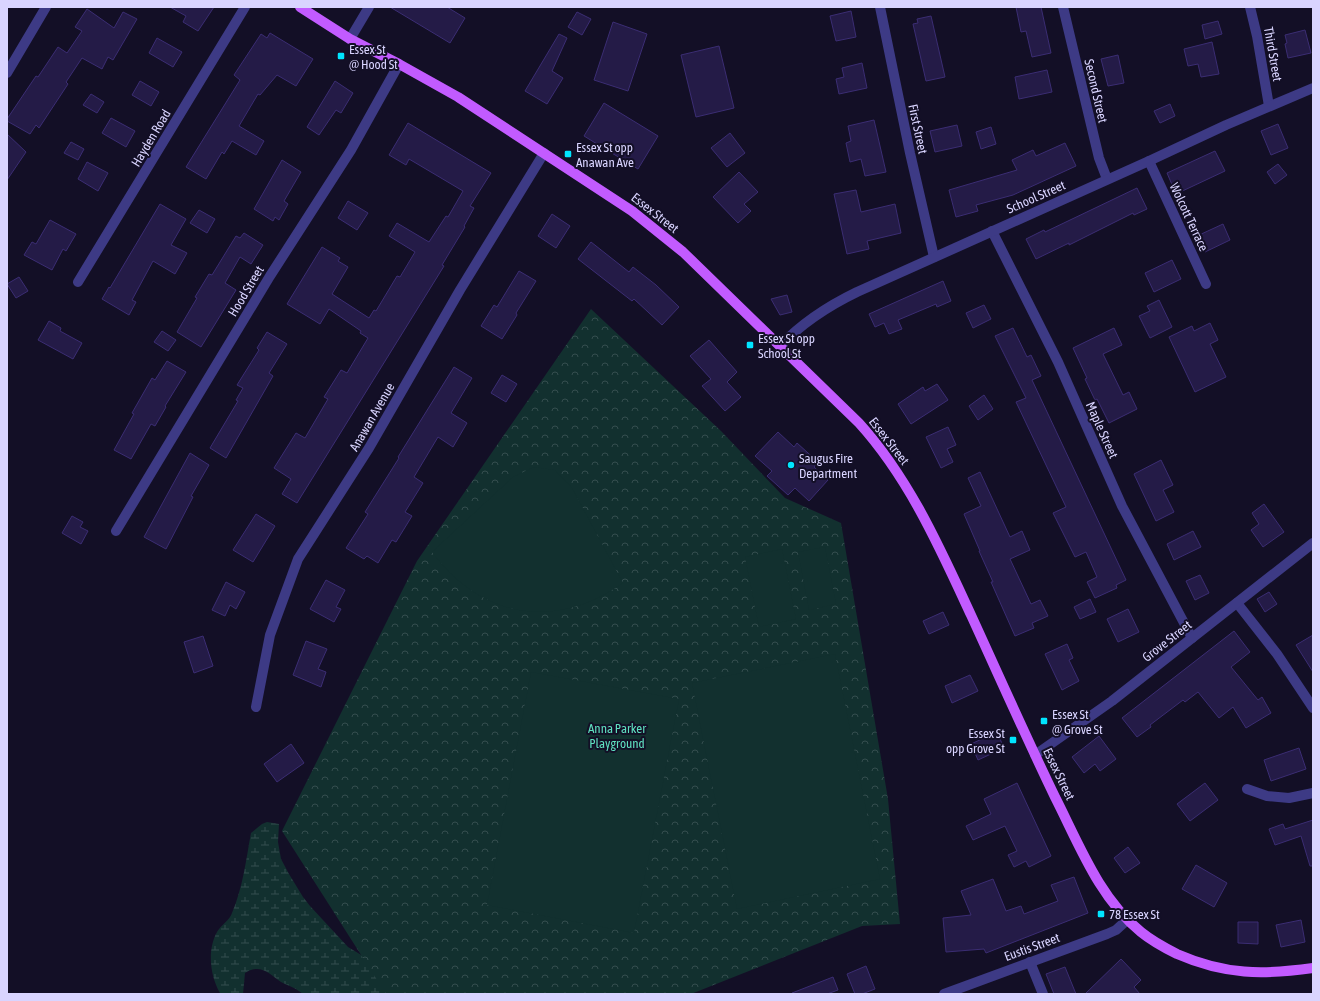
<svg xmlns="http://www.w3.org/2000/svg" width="1320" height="1001" font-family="'Asap Condensed',sans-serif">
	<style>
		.wetland { fill: url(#wetland-marsh) }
		.park { fill: url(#park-crowns) }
		.garden { fill: #12302f }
		.building { fill: #241b47; stroke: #3b2d73 }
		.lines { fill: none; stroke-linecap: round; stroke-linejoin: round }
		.minor { stroke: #3d3a85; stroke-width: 10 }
		.major { stroke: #c25bff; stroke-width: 10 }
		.poi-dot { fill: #00e5ff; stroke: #130f26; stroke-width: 1.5 }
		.labels { text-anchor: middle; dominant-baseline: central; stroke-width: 4; stroke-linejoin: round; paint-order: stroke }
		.poi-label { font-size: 13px; fill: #d9d4ff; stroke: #130f26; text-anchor: start }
		.street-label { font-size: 13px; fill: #d9d4ff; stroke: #130f26 }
		.park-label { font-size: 13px; fill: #5fe0c0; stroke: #130f26 }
	</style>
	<defs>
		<pattern id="wetland-marsh" width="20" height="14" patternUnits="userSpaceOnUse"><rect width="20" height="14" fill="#12302f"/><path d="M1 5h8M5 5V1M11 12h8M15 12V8" fill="none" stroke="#344d4e"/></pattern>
		<pattern id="park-crowns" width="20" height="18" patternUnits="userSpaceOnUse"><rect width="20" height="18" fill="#12302f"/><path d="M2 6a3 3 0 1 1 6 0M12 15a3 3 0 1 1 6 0" fill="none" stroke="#344d4e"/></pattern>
	</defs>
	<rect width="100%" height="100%" fill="#130f26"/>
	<path class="wetland" d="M267 822 279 824 278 842 281 859 289 874 303 897 310 906 348 947 368 959 441 994H303C296 988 289 986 281 982 269 974 261 963 245 973L243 994 220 993C210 976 207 950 217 932 221 925 230 920 232 913 243 887 246 860 251 833L262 824Z"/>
	<path class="park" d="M591 309 721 431 785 498 841 523 888 799 900 924 862 926 691 994H386L282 831 417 561Z"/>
	<g class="garden">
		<path d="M534 467 555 470 572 488 623 583C555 631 481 618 432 552L513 477Z"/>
		<path d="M825 547 836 604 809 610 798 552Z"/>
		<path d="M782 549 796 619 759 627 745 557Z"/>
		<path d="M835 654 880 879 737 909 692 683Z"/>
		<path d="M531 672 679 699 634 933 487 905Z"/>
	</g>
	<g class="building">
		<path d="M170 7H214L198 31 183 22 186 16Z"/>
		<path d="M390 7H447L465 18 450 43Z"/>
		<path d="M1016 7H1041L1051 53 1032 57 1026 31 1021 32Z"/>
		<path d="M87 9 114 28 123 12 137 19 113 60 108 57 102 69 82 58 66 82 68 84 39 128 36 125 30 134 7 121V119L36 76 38 77 58 47 67 53 82 31 75 27Z"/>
		<path d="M851 11 856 37 836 41 830 16Z"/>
		<path d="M577 12 591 19 582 35 568 27Z"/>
		<path d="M931 16 945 77 926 81 913 24 918 23 917 19Z"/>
		<path d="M1218 21 1222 34 1205 39 1202 25Z"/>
		<path d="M613 22 647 34 628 91 594 80Z"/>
		<path d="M1305 30 1311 53 1288 58 1285 44 1287 43 1285 35Z"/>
		<path d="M270 33 313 59 296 86 277 75 260 95 258 94 239 126 264 141 256 155 232 141 224 154 222 152 206 179 186 167 240 80 234 75 261 34 267 38Z"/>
		<path d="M559 34 567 38 552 71 563 78 547 104 525 91Z"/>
		<path d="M157 38 182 52 173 67 149 53Z"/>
		<path d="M1212 42 1219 74 1201 77 1198 64 1188 66 1184 49Z"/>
		<path d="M719 46 734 108 696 117 681 55Z"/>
		<path d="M1118 55 1124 83 1108 86 1101 59Z"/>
		<path d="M862 63 867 88 839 94 836 79 844 77 842 68Z"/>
		<path d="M1047 70 1052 92 1019 99 1015 77Z"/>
		<path d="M140 81 159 92 151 106 132 95Z"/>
		<path d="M335 81 353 93 341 113 336 110 319 135 307 127Z"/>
		<path d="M91 94 104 102 97 113 83 105Z"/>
		<path d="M604 103 658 136 638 169 584 136Z"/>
		<path d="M1170 104 1175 116 1160 123 1154 111Z"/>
		<path d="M111 118 135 131 126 147 102 133Z"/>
		<path d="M874 120 886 172 865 176 861 159 850 162 846 143 851 141 848 126Z"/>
		<path d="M408 123 491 173 470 206 474 208 464 226 465 227 442 265 444 266 297 503 282 494 291 479 274 468 296 433 305 438 328 399 324 397 341 370 347 373 368 338 360 333 361 331 329 309 320 324 287 304 322 247 340 258 338 261 348 267 332 294 369 318 374 310 376 311 397 276 400 277 415 252 389 236 397 223 429 242 446 216 448 217 463 191 409 159 406 165 389 155Z"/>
		<path d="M1278 124 1288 148 1271 155 1261 131Z"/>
		<path d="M957 125 962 146 935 152 930 131Z"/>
		<path d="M991 127 996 144 981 149 976 132Z"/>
		<path d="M730 133 745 153 727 167 711 148Z"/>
		<path d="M7 134 26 152 7 180Z"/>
		<path d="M71 142 84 149 78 160 64 153Z"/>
		<path d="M1065 143 1076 166 1013 195 976 205 978 211 956 217 949 190 1017 170 1012 160 1033 150 1036 156Z"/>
		<path d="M1215 151 1225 171 1176 194 1167 173Z"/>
		<path d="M282 160 301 172 284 201 288 204 279 220 275 217 273 221 254 209Z"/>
		<path d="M87 162 108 173 98 191 78 179Z"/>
		<path d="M1278 164 1287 175 1275 184 1267 172Z"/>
		<path d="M739 172 758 192 744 204 751 211 738 223 713 197Z"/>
		<path d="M1137 188 1147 209 1134 215 1133 213 1069 245V243L1036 259 1026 239 1044 230 1045 232Z"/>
		<path d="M856 190 861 212 895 204 901 233 867 241 869 249 847 254 834 194Z"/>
		<path d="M348 201 368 213 357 230 338 218Z"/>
		<path d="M160 204 186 219 171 245 187 253 175 274 153 261 132 300 136 302 129 315 102 299 109 287 110 288Z"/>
		<path d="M199 210 215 219 207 233 190 223Z"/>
		<path d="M552 214 570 226 556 248 538 236Z"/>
		<path d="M50 220 76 234 66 251 63 249 52 270 24 255 32 242 36 244Z"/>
		<path d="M1223 224 1230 240 1205 252 1197 236Z"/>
		<path d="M244 233 263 245 251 264 240 257 225 283 236 290 201 347 177 332 197 298 195 297 209 274 212 275 236 236 240 238Z"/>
		<path d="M591 242 629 272 633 267 656 285 679 307 662 325 634 299 632 301 578 259Z"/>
		<path d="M1172 260 1181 279 1154 292 1145 273Z"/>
		<path d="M519 271 536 281 516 313 517 315 502 339 481 326 494 305 497 307Z"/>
		<path d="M19 277 28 291 16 298 7 284Z"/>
		<path d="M943 281 951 301 937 307 936 304 898 320 902 329 889 334 884 323 875 327 869 314Z"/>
		<path d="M787 295 792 312 780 315 771 299Z"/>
		<path d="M1159 300 1172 327 1150 338 1139 316 1150 311 1147 306Z"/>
		<path d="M984 305 991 319 973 328 966 313Z"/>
		<path d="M49 321 61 328 60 331 82 343 73 359 38 340Z"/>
		<path d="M1210 323 1218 340 1210 344 1226 377 1195 392 1169 337 1192 326 1194 331Z"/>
		<path d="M1013 328 1027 357 1031 355 1041 376 1032 380 1126 580 1116 585 1117 588 1095 598 1087 582 1097 577 1086 552 1075 557 1053 513 1066 507 1016 402 1026 398 995 336Z"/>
		<path d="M1114 328 1122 345 1103 354 1123 395 1129 392 1137 409 1109 423 1097 399 1095 400 1085 379 1087 378 1073 348Z"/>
		<path d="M162 331 176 340 168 351 154 342Z"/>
		<path d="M267 332 287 344 269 373 273 376 226 458 210 448 238 401 236 400 243 388 237 385 259 350 257 348Z"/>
		<path d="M709 340 737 372 727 382 741 397 725 411 702 386 711 379 690 356Z"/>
		<path d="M167 361 186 372 165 406 166 407 155 426 151 424 131 459 114 450 134 414 132 413 152 378 155 380Z"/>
		<path d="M454 367 472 378 451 413 467 423 453 447 438 437 414 477 423 483 405 512 412 516 396 542 392 540 378 563 367 556 364 559 346 548 368 514 365 512 399 458 398 457Z"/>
		<path d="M502 375 517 384 506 402 491 393Z"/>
		<path d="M937 384 948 400 911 424 898 404 923 387 925 391Z"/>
		<path d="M984 395 993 409 978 420 969 406Z"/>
		<path d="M948 427 956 445 947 449 953 462 941 468 926 437Z"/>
		<path d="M778 432 794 447 797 443 818 462 814 467 828 480 809 501 795 488 788 495 767 476 772 471 755 456Z"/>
		<path d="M190 453 209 465 191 496 193 497 166 549 144 537Z"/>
		<path d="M1161 460 1173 485 1163 490 1174 512 1156 521 1134 474Z"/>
		<path d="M980 472 1010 537 1022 531 1030 550 1010 559 1031 604 1040 600 1048 616 1032 623 1034 628 1015 636 991 582H993L979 551H980L964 514 981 506 968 478Z"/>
		<path d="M1264 504 1284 532 1263 547 1251 530 1259 524 1252 513Z"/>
		<path d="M256 514 275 526 253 562 233 550Z"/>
		<path d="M72 516 83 522 80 527 88 531 81 544 62 533Z"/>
		<path d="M1193 531 1201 547 1174 560 1167 544Z"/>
		<path d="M1200 575 1209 593 1195 600 1186 581Z"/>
		<path d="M326 580 345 590 336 607 341 609 334 622 310 609Z"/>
		<path d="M226 582 245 592 236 609 230 605 225 616 212 610Z"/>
		<path d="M1269 592 1277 604 1265 612 1257 599Z"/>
		<path d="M1090 599 1096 612 1080 619 1074 607Z"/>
		<path d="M1128 609 1139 632 1118 642 1107 619Z"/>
		<path d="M943 612 949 625 929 634 923 621Z"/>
		<path d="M1234 631 1250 652 1231 667 1258 700 1262 697 1271 713 1246 728 1233 707 1219 718 1198 692 1185 702 1183 700 1150 725 1151 727 1137 737 1122 718Z"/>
		<path d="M1313 635V672L1296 645Z"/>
		<path d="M203 636 213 666 194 673 184 642Z"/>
		<path d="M306 641 327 649 318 669 326 672 321 687 293 675Z"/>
		<path d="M1067 644 1073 658 1069 660 1079 681 1062 690 1045 654Z"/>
		<path d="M970 675 978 691 952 703 945 686Z"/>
		<path d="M997 732 1004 748 978 760 971 744Z"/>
		<path d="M1099 736 1116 759 1100 771 1095 764 1084 773 1072 757Z"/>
		<path d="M291 744 304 763 277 782 264 764Z"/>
		<path d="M1299 748 1306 769 1271 781 1264 760Z"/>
		<path d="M1017 783 1051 856 1029 867 1026 861 1014 867 1008 855 1017 851 1005 826 973 840 966 826 991 814 984 799Z"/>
		<path d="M1205 783 1218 800 1190 821 1177 804Z"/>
		<path d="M1313 820V866H1310L1301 836 1275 845 1269 829 1283 824 1285 829Z"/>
		<path d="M1128 847 1140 863 1125 873 1114 858Z"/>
		<path d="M1196 865 1227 883 1214 907 1182 889Z"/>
		<path d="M1074 877 1088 913 986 953 984 949 946 952 943 918 971 915 961 891 993 879 1006 911 1021 906 1024 914 1058 901 1051 885Z"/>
		<path d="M1301 920 1305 942 1281 947 1276 925Z"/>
		<path d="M1238 922H1258V944L1238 943Z"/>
		<path d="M1121 959 1141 980 1134 987 1140 994H1085Z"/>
		<path d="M866 966 875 989 862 994H855L847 974Z"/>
		<path d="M1065 967 1076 994H1054L1046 974Z"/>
		<path d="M833 977 838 990 827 994H792V993Z"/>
	</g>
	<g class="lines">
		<g class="minor">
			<path d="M880 7 910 153 934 257"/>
			<path d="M1063 7 1099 158 1107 179"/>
			<path d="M1250 7 1257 36 1269 106"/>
			<path d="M350 39 369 7"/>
			<path d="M7 73 46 7"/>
			<path d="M1149 161 1206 284"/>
			<path d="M992 231 1058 362 1122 506 1192 638"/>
			<path d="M78 282 245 7"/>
			<path d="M780 346C803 322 828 306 857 292L1149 161 1226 125 1313 88"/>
			<path d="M116 531 270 276 351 150 399 64"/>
			<path d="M1237 603 1277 654 1313 708"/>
			<path d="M256 707 270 635 298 559 369 448 460 290 544 153"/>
			<path d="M1035 755 1112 701 1313 543"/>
			<path d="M1247 789 1267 796 1289 798 1313 793"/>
			<path d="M1030 962 1043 994"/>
			<path d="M944 994 1107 934 1116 930 1127 920"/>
		</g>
		<path class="major" d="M300 7 350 39 399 64 458 97 632 211 683 252 859 423C909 478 940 548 971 615 999 676 1026 737 1055 797 1079 844 1099 898 1141 932 1152 941 1165 948 1177 954 1225 975 1263 975 1313 968"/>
	</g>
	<g class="poi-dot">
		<rect x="337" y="52" width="8" height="8" rx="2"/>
		<rect x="564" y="150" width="8" height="8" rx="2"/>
		<rect x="746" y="341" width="8" height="8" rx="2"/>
		<circle cx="791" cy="465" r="4"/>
		<rect x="1040" y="717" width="8" height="8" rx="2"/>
		<rect x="1009" y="736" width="8" height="8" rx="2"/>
		<rect x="1097" y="910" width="8" height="8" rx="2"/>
	</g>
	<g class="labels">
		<g class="poi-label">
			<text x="349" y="49">Essex St<tspan x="349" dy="15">@ Hood St</tspan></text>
			<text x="576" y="147">Essex St opp<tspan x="576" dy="15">Anawan Ave</tspan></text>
			<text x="758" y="338">Essex St opp<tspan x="758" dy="15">School St</tspan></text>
			<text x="799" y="458">Saugus Fire<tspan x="799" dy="15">Department</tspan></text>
			<text x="1052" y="714">Essex St<tspan x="1052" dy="15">@ Grove St</tspan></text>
			<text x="1005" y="733" text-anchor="end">Essex St<tspan x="1005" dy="15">opp Grove St</tspan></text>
			<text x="1109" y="914">78 Essex St</text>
		</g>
		<g class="street-label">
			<text transform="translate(1273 54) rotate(80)">Third Street</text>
			<text transform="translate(1096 91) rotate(77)">Second Street</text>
			<text transform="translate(918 129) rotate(78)">First Street</text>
			<text transform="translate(151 138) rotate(-59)">Hayden Road</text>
			<text transform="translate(1036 197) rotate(-24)">School Street</text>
			<text transform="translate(655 213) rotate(38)">Essex Street</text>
			<text transform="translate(1189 217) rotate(65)">Wolcott Terrace</text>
			<text transform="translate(246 291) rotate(-59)">Hood Street</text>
			<text transform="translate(372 417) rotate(-60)">Anawan Avenue</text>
			<text transform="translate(1102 430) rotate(66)">Maple Street</text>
			<text transform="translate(889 441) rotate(52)">Essex Street</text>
			<text transform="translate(1167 641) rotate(-38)">Grove Street</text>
			<text transform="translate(1059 774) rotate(64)">Essex Street</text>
			<text transform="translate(1032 947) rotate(-20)">Eustis Street</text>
		</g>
		<g class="park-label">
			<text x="617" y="728">Anna Parker<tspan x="617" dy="15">Playground</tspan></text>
		</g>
	</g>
	<rect width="1320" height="1001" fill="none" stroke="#d9d4ff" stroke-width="16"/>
</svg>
